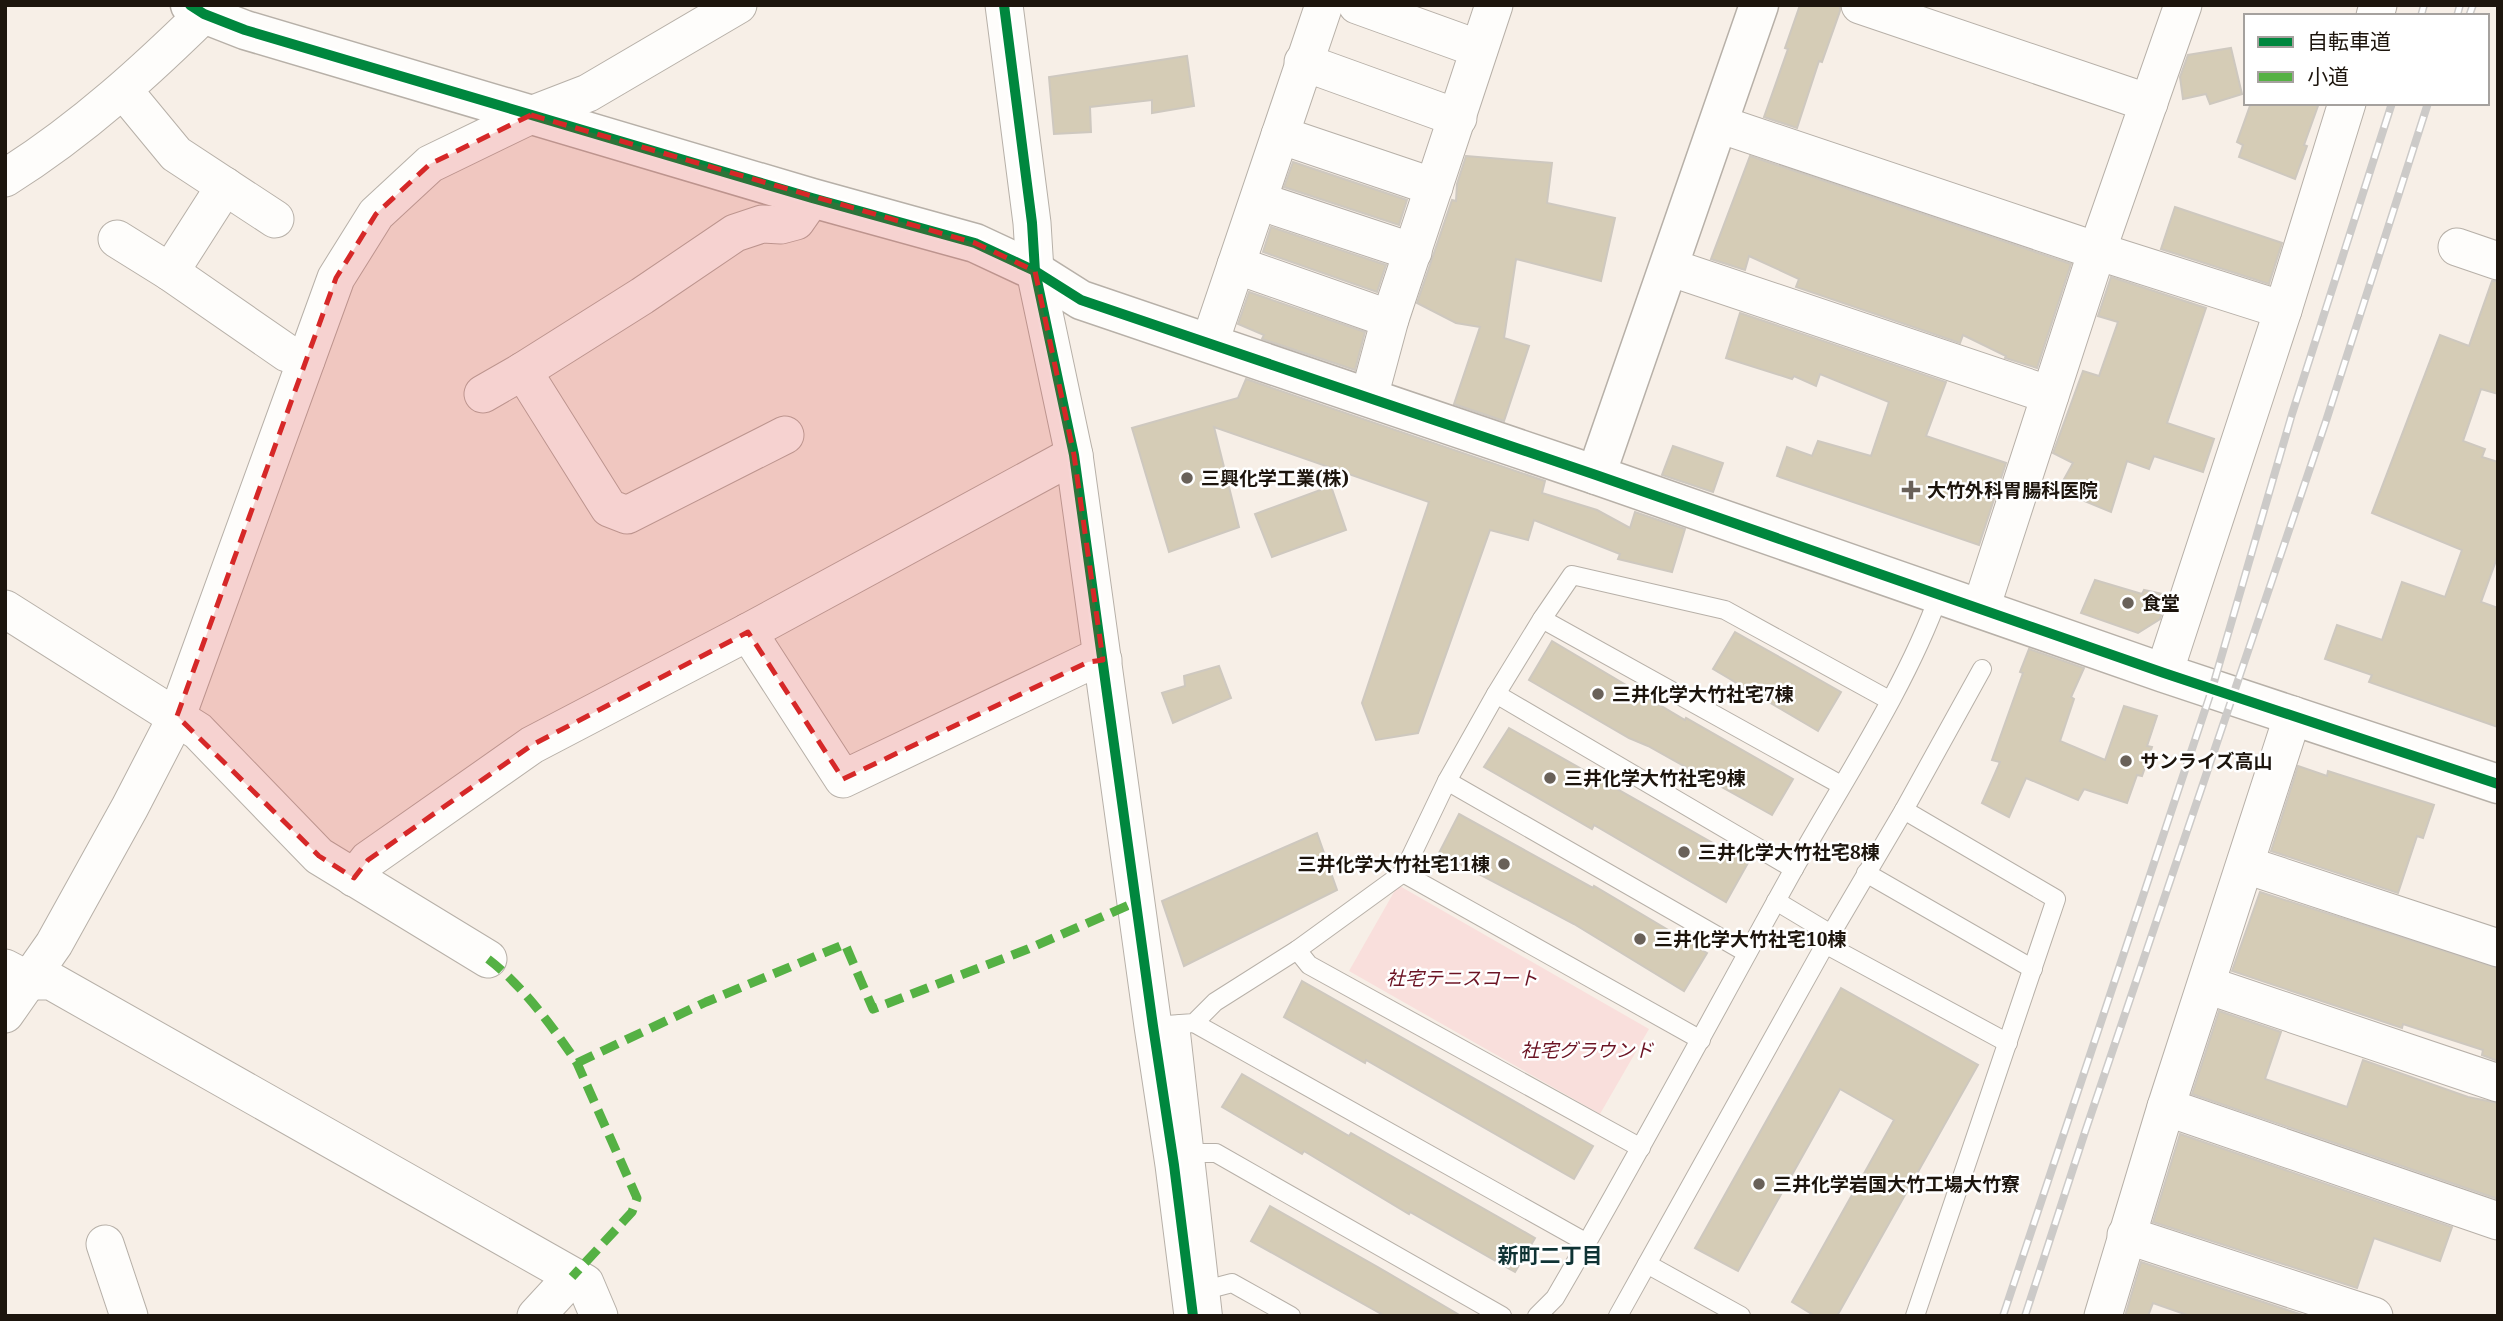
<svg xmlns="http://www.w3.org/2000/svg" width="2503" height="1321" font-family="'Noto Serif','Noto Sans JP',serif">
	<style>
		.green { fill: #f9dfdc }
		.building { fill: #d5ccb6; stroke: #cec8bf; stroke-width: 2 }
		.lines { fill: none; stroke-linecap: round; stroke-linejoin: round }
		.service-casing { stroke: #b7b0a8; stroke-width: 20 }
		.minor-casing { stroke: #b7b0a8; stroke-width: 39 }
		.tertiary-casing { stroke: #b7b0a8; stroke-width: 41 }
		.service { stroke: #fefdfb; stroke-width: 18 }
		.minor { stroke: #fefdfb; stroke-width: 37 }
		.tertiary { stroke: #fefdfb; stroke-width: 38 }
		.rail-casing { stroke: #cccac8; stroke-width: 8 }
		.rail { stroke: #fff; stroke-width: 5; stroke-dasharray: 16; stroke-linecap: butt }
		.quiet { stroke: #55b144; stroke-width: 9; stroke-dasharray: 18 9; stroke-linecap: butt }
		.cycleway-casing { stroke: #fff; stroke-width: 15 }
		.cycleway { stroke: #00873e; stroke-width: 10 }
		.marked { fill: #d62828; fill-opacity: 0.2; stroke: #d62828; stroke-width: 5; stroke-dasharray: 14 9; stroke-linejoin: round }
		.poi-dot { fill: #696159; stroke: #fff; stroke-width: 2.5 }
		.labels { text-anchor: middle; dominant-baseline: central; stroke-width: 5; stroke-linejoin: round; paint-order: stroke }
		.poi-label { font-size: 19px; font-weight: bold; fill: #1d150d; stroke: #fff; text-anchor: start }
		.park-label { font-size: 19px; font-style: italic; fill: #6b1323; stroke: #fff }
		.neighbourhood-label { font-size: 21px; font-weight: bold; fill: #0f3334; stroke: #fff }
	</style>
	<rect width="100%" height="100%" fill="#f7efe7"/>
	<path class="green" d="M1398 885 1649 1029 1600 1114 1349 971Z"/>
	<g class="building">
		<path d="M1800 5H1840V11L1822 62 1819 61 1797 128 1764 117 1788 49 1785 48Z"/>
		<path d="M2231 48 2242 94 2210 104 2206 94 2183 99 2180 77 2188 55Z"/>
		<path d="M1187 56 1194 106 1152 113V100L1090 107 1091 132 1054 134 1049 77Z"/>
		<path d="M2251 103H2319L2304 145 2307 146 2295 179 2239 157 2243 145 2237 142Z"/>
		<path d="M1466 156 1552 163 1547 203 1615 218 1601 281 1516 259 1504 338 1529 346 1504 421 1454 404 1480 327 1456 323 1417 303 1452 200 1456 201 1457 184Z"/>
		<path d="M1750 156 2071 264 2037 368 2005 358 2006 356 1963 335 1960 343 1796 287 1799 279 1749 256 1745 270 1711 259Z"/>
		<path d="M1293 162 1407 200 1399 225 1284 187Z"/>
		<path d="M2175 207 2282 243 2269 284 2161 249Z"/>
		<path d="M1271 227 1386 265 1377 292 1263 252Z"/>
		<path d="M2111 277 2206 308 2167 423 2214 439 2203 472 2154 456 2149 469 2127 461 2111 512 2058 490 2073 463 2053 453 2083 371 2099 376 2118 322 2098 316Z"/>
		<path d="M2492 281H2498V394L2481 389 2463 441 2485 449 2482 457 2498 462V555L2481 602 2498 608V727L2369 682 2372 675 2325 659 2337 625 2382 640 2402 582 2445 597 2462 550 2372 513 2440 335 2469 346Z"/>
		<path d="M1249 292 1365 332 1355 370 1262 339 1264 335 1238 324Z"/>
		<path d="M1740 313 1946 382 1926 436 2006 463 1979 545 1777 476 1787 447 1812 456 1818 441 1871 456 1889 402 1820 374 1816 386 1794 376 1792 379 1726 358Z"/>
		<path d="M1246 379 1545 481 1542 493 1597 510 1630 528 1635 512 1685 529 1672 572 1618 559 1620 554 1534 520 1528 540 1490 530 1418 733 1376 740 1362 703 1429 502 1214 427 1239 527 1169 552 1132 428 1238 398Z"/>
		<path d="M1673 446 1723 463 1713 492 1662 475Z"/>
		<path d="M1331 486 1346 530 1272 557 1255 514Z"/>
		<path d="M2095 580 2142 594 2144 590 2167 595 2160 619 2138 633 2081 613Z"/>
		<path d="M1735 632 1841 692 1818 731 1713 669Z"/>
		<path d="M1552 641 1685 720 1686 718 1793 779 1772 815 1648 746 1629 738 1529 680Z"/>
		<path d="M2029 649 2084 668 2071 697 2074 699 2060 741 2105 760 2124 706 2157 716 2147 746 2152 747 2142 776 2137 775 2127 803 2084 789 2078 800 2026 778 2009 817 1982 803 2000 762 1992 760 2023 673 2020 672Z"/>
		<path d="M1219 666 1231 698 1173 723 1162 693 1185 686 1184 676Z"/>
		<path d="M1509 728 1748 863 1726 902 1594 825 1592 829 1484 767Z"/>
		<path d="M2298 766 2327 776 2328 771 2434 805 2423 838 2417 836 2398 893 2271 851Z"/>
		<path d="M1459 814 1593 888 1594 886 1707 953 1684 991 1574 924 1439 853Z"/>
		<path d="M1317 833 1337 890 1184 966 1162 901Z"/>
		<path d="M2260 892 2498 968V1061L2482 1055 2483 1050 2403 1024 2402 1028 2232 971Z"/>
		<path d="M1302 981 1593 1146 1574 1179 1366 1060 1365 1063 1284 1017Z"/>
		<path d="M1841 988 1978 1065 1837 1316H1815L1792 1302 1894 1120 1840 1089 1738 1271 1695 1248Z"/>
		<path d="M2219 1011 2281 1032 2265 1079 2347 1107 2363 1060 2468 1097 2498 1103V1199L2192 1094Z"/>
		<path d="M1242 1074 1349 1136 1351 1133 1535 1238 1515 1272 1410 1212 1409 1214 1304 1151 1302 1154 1222 1107Z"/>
		<path d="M2180 1134 2452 1227 2440 1261 2374 1238 2357 1288 2153 1222Z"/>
		<path d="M1270 1206 1376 1266 1461 1316H1385L1251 1241Z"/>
		<path d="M2141 1262 2306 1316H2190L2153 1303 2148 1316H2125Z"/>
	</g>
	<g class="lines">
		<g class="service-casing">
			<g id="service">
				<path d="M1542 619 1841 785"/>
				<path d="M1496 694 1794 869"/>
				<path d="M1447 781 1747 953"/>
				<path d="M1904 810 2056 899 1915 1316"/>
				<path d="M1403 873 1701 1040"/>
				<path d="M1866 873 2033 969"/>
				<path d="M1831 934 1904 810 1982 669"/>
				<path d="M1825 944 2008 1043"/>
				<path d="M1297 950 1309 965 1641 1148"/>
				<path d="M1194 1023 1587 1243"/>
				<path d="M1180 1024 1213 1316"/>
				<path d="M1153 1026 1194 1023 1215 1002 1297 950 1403 873 1447 781 1496 694 1542 619 1572 575 1725 610 1889 700"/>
				<path d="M1193 1153H1216L1502 1316"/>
				<path d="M1647 1264 1741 1316"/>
				<path d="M1209 1289 1232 1283 1291 1316"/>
				<path d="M1537 1316 1555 1298C1638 1156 1715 1011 1795 867 1843 781 1906 687 1939 595"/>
				<path d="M1618 1316 1831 934 1776 901"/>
			</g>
		</g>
		<g class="minor-casing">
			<g id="minor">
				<path d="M1004 5 1032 223 1035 271 1074 455 1153 1026 1174 1165 1193 1316"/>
				<path d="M1357 5 1479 49"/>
				<path d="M1860 5 2149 103"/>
				<path d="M2375 16 2378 5"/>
				<path d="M1303 62 1458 118"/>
				<path d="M124 91 176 154 275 219"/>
				<path d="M1719 124 2097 251 2283 310"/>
				<path d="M1280 135 1434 187"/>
				<path d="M5 178C83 129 148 69 213 5"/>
				<path d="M1259 201 1413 252"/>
				<path d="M117 239 170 272 225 186"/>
				<path d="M2457 247 2498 261"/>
				<path d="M1236 265 1390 319"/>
				<path d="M1669 267 2050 395"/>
				<path d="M170 272 287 353 306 360"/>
				<path d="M1210 342 1324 5"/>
				<path d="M523 371 642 296 735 233 762 224 781 225 796 221 812 198"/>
				<path d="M483 394 523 371 609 508 627 515 785 435"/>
				<path d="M1369 397 1390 319 1494 5"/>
				<path d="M1981 608 2097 251 2183 5"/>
				<path d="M5 609 198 731 319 856 488 959"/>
				<path d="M748 632 843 779 1088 662 1103 660"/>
				<path d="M2164 673 2283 310 2347 103"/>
				<path d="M2246 865 2498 948"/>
				<path d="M354 878 368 860 532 745 748 632 1074 455"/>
				<path d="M5 968 30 981H51L585 1283 599 1316"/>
				<path d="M2207 985 2498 1083"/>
				<path d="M5 1014 54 944 130 807 177 716 336 278 376 214 430 164 531 115 588 93 738 5"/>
				<path d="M2166 1107 2498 1221"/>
				<path d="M2126 1235 2374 1316"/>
				<path d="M105 1244 129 1316"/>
				<path d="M536 1316 572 1277"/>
				<path d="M2103 1316 2166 1107 2293 715"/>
			</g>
		</g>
		<g class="tertiary-casing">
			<g id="tertiary">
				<path d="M190 5 204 14 245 30 812 198 975 243 1035 271 1081 300 1596 475 2164 673 2498 784"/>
				<path d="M1596 475 1759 5"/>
			</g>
		</g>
		<use href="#service" class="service"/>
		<use href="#minor" class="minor"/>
		<use href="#tertiary" class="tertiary"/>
		<g class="rail-casing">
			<g id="rail">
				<path d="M2421 16 2424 5"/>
				<path d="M2457 16 2460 5"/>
				<path d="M2469 16 2473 5"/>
				<path d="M2003 1316 2212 689 2292 414 2392 103"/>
				<path d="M2025 1316 2085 1132 2326 421 2428 103"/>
			</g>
		</g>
		<use href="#rail" class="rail"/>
		<g class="quiet">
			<path d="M488 959C521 984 554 1028 577 1063L637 1198 632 1212 572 1277"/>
			<path d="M577 1063 706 1002 845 944 873 1009 1028 949 1136 902"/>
		</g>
		<g class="cycleway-casing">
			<g id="cycleway">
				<path d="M190 5 204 14 245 30 812 198 975 243 1035 271 1081 300 1596 475 2164 673 2498 784"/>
				<path d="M1004 5 1032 223 1035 271 1074 455 1153 1026 1174 1165 1193 1316"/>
			</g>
		</g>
		<use href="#cycleway" class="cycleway"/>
	</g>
	<path class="marked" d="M531 115 975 243 1035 271 1074 455 1103 660 1088 662 843 779 748 632 532 745 368 860 354 878 319 856 177 716 336 278 376 214 430 164Z"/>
	<g class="poi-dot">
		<circle cx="1187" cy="478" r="7"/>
		<path d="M1907.5 479.5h7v7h7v7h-7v7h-7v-7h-7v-7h7z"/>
		<circle cx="2128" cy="603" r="7"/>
		<circle cx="1598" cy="694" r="7"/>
		<circle cx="2126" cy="761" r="7"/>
		<circle cx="1550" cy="778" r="7"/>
		<circle cx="1684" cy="852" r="7"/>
		<circle cx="1504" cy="864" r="7"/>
		<circle cx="1640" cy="939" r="7"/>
		<circle cx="1759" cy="1184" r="7"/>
	</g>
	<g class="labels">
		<g class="poi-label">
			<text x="1201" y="478">三興化学工業(株)</text>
			<text x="1927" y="490">大竹外科胃腸科医院</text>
			<text x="2142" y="603">食堂</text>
			<text x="1612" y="694">三井化学大竹社宅7棟</text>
			<text x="2140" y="761">サンライズ高山</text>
			<text x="1564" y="778">三井化学大竹社宅9棟</text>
			<text x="1698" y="852">三井化学大竹社宅8棟</text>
			<text x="1490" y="864" text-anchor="end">三井化学大竹社宅11棟</text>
			<text x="1654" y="939">三井化学大竹社宅10棟</text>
			<text x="1773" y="1184">三井化学岩国大竹工場大竹寮</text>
		</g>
		<g class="park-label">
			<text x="1462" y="978">社宅テニスコート</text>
			<text x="1587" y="1050">社宅グラウンド</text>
		</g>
		<g class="neighbourhood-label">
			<text x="1550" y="1255">新町二丁目</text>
		</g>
	</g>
	<rect width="2503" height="1321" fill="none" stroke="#1d150d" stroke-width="14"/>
	<rect x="2244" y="14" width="245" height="91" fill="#ffffff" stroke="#a5a19e" stroke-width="2"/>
	<rect x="2258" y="37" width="35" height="10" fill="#00873e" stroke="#a5a19e" stroke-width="2"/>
	<text x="2307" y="49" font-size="21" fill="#1d150d">自転車道</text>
	<rect x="2258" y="72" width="35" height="10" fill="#55b144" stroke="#a5a19e" stroke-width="2"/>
	<text x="2307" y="84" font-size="21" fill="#1d150d">小道</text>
</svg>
